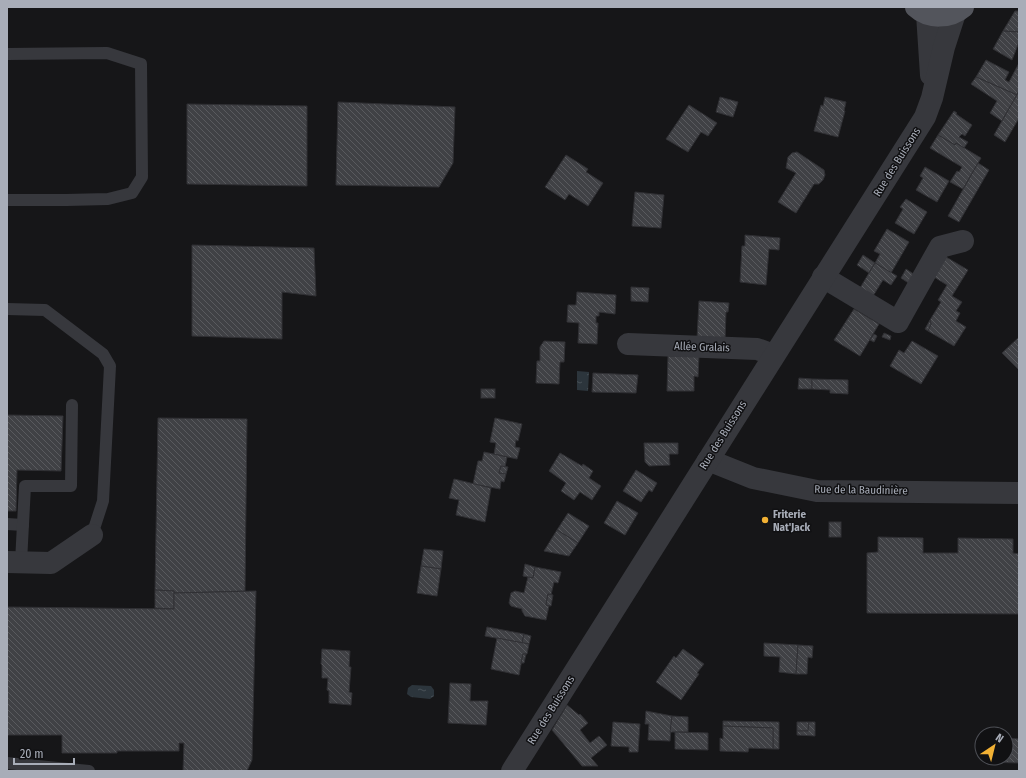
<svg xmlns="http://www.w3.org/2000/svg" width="1026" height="778" font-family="'Fira Sans Condensed',sans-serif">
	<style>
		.water { fill: url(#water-ripples) }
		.building { fill: url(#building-back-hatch); stroke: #303034 }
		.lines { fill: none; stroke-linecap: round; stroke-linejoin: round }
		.service { stroke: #37383d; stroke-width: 12 }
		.minor { stroke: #37383d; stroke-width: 22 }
		.tertiary { stroke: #37383d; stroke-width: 22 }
		.primary { stroke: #53555c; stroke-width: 22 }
		.poi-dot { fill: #f2b134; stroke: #111113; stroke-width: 1.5 }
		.labels { text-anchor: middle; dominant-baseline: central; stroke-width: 3; stroke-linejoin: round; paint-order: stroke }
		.street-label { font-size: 11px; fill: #a8adb8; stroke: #111113 }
		.poi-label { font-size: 11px; font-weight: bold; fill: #a8adb8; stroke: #111113; text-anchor: start }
	</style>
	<defs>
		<pattern id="water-ripples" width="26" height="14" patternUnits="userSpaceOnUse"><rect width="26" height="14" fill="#2c353c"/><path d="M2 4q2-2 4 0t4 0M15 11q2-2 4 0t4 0" fill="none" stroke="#485056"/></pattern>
		<pattern id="building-back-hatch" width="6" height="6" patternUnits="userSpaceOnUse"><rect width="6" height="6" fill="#404145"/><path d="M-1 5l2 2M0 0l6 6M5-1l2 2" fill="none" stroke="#595a5e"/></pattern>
	</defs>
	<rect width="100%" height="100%" fill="#161618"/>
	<g class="water">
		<path d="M577 371 589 372 588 391 577 390Z"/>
		<path d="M412 685 431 686 434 690V696L430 699 411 697 407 694 408 688Z"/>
	</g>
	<g class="building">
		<path d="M1015 11H1019V32L1003 31Z"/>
		<path d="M1003 31 1019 32V42L1012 60 993 49Z"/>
		<path d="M986 60 1009 72 1005 80 1009 82 1019 63V91L1017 95 976 77Z"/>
		<path d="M976 77 1017 95 1002 121 990 113 997 101 971 84Z"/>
		<path d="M1019 91V118L1005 142 994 135Z"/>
		<path d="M720 97 738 102 733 117 716 112Z"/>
		<path d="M825 97 846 102 844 111H845L838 137 814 131 821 105 823 106Z"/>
		<path d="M338 102 455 107 453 163 439 187 336 185Z"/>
		<path d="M187 104 307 106V186L187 184Z"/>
		<path d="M689 105 717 123 708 136 701 132 688 152 666 139Z"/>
		<path d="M954 111 957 113 956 114 972 125 965 136 962 134 959 137 968 142 964 148 956 143 955 145 938 135Z"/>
		<path d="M938 135 955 145 956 143 981 158 963 189 950 182 957 171 959 172 962 167 930 148Z"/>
		<path d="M797 152 824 170 825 175 823 180 819 184H814L796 213 778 202 796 173 786 168 788 157 792 153Z"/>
		<path d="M566 155 588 169 586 172 603 183 588 206 569 194 565 200 545 187Z"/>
		<path d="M978 163 989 170 959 222 948 216Z"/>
		<path d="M925 167 949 181 937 202 916 190 923 178 920 176Z"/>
		<path d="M635 192 664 195 661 228 632 226Z"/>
		<path d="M906 199 927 212 914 234 895 223 903 209 900 207Z"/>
		<path d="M887 229 909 242 891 273 875 263 880 254 874 251Z"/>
		<path d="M745 235 780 238 779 250 769 249 766 285 740 282 742 246H745Z"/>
		<path d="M192 245 314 248 316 296 282 292V339L192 336Z"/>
		<path d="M863 255 875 263 869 273 857 265Z"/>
		<path d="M946 257 968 270 952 296 962 302 956 311 960 313 956 321 966 327 954 346 928 331 931 324 930 320 941 302 938 300 947 285 934 277Z"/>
		<path d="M875 263 897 276 891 285 883 280 873 296 860 288Z"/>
		<path d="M906 269 915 275 910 284 901 278Z"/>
		<path d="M631 287 649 288 648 302 631 301Z"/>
		<path d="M577 292 616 295 615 314 599 312V316H596V323H598L597 344 578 343 579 323 567 322 568 305H576Z"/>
		<path d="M699 301 729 303 728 312H726L725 340 697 339Z"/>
		<path d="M854 309 879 324 860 356 834 340Z"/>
		<path d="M930 320 931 324 928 331 925 329Z"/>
		<path d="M884 333 891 336 890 340 882 337Z"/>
		<path d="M874 334 877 336 874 342 870 340Z"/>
		<path d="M1019 337V370L1002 353Z"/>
		<path d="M544 341 565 342 564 362H560L559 384 536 383 537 361H540V347Z"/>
		<path d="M912 341 938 356 921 384 890 366 899 350 904 353Z"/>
		<path d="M668 356H699L698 377 694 376V391H667Z"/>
		<path d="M593 373 638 375 636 393 592 392Z"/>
		<path d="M799 378 812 379V389H798Z"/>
		<path d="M812 379 848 380V394L830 393V390L812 389Z"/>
		<rect x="481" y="389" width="14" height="9"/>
		<path d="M7 415 63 416 61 471 17 470 16 511H7Z"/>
		<path d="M158 418 247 419 245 591 186 593H174V591L155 590Z"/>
		<path d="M495 418 522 424 518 441 516 440 515 447 520 448 517 459 494 454 496 443 490 442Z"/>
		<path d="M644 443H678V454H669L670 465 649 466 645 462Z"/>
		<path d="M484 452 507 457 505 467 501 466 499 473 506 474 504 482 501 481 500 489 473 484 478 461H482Z"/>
		<path d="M560 453 582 466 583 464 593 471 589 478 601 486 592 500 580 492 574 500 561 491 566 483 549 471Z"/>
		<path d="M501 466 508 467 506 474 499 473Z"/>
		<path d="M636 470 657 483 652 492 649 490 641 502 623 491Z"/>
		<path d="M454 479 491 488 485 522 456 515 459 500 449 498Z"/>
		<path d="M617 501 638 513 625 535 604 523Z"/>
		<path d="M568 513 589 526 578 543 557 530Z"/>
		<rect x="829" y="522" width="12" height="15"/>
		<path d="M557 530 578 543 569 556 544 551Z"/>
		<path d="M878 537 923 538V553H958V538L1013 539V553L1019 554V614L867 613V553L878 552Z"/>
		<path d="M424 549 443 551 441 569 421 566Z"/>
		<path d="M525 564 535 567 533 578 523 576Z"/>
		<path d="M421 566 441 569 437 596 417 593Z"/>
		<path d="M535 567 561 572 558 583 554 582 551 595 548 594 546 605 549 606 546 620 525 616 522 611V609L511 606 509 603 511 593 515 591 524 593 528 577 533 578Z"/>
		<path d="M155 590 174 591V609L155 608Z"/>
		<path d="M256 591 252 760 247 771H183L184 743H179V751H117V753H62V735H7V607L174 609V593Z"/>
		<path d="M548 594 553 595 551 606 546 605Z"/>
		<path d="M487 627 524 634 522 643 485 636Z"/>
		<path d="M524 634 531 636 529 644 522 643Z"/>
		<path d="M497 638 529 644 527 654H523L519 675 491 669Z"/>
		<path d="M764 643 798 645 796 674 779 672 780 657 764 656Z"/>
		<path d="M798 645 813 646 812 658 808 657 807 674H796Z"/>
		<path d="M322 649 350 651 349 667H351L349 692 352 693 351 705 329 703V691L327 690 328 678H322V665L321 664Z"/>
		<path d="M683 649 704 664 697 673 699 674 681 700 656 682 674 656 676 658Z"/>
		<path d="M523 654H526L524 663H521Z"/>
		<path d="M450 683 471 684 470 701H488L486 725 448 723Z"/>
		<path d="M567 705 579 715 580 714 588 723 580 730 590 743 599 736 607 745 591 758 598 766H582L552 730Z"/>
		<path d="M646 711 672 716 670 741 648 740 649 724H645Z"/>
		<path d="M672 716 688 717V732H670Z"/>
		<path d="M723 721 779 722V749H773V728L723 726Z"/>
		<path d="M613 722 640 724 638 752H629V747L611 746Z"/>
		<path d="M797 722H809L808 731H797Z"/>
		<path d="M809 722H815V736L797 735V731H808Z"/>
		<path d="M723 726 773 728V749L749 748 748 752 720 751V738L723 739Z"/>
		<path d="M675 732 708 733V750L675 749Z"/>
		<path d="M1006 738 1019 739V763L984 762 985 758H1006Z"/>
	</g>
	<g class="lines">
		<g class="service">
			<path d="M7 54 107 53 141 64 142 177 132 193 108 199 66 200H7"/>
			<path d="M7 309 45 310 103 354 110 366 103 501 92 535"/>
			<path d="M7 524 23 525"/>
			<path d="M21 562 25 486H71L72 405"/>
			<path d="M7 763 89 771"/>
		</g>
		<g class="minor">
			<path d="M823 277 898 322 940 247 963 241"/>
			<path d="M628 344 757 349 774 355"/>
			<path d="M708 460 753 478 817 491 1019 493"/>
			<path d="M7 562 51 563 92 535"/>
		</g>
		<g class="tertiary">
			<path d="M927 14 931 75"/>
			<path d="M512 771 925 117 932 98 944 47 955 13"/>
		</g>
		<path class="primary" d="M916 7C929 19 950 18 963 7"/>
	</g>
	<circle class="poi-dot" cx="765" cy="520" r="4"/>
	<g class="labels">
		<g class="street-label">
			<text transform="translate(897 162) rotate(-58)">Rue des Buissons</text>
			<text transform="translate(702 347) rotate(2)">Allée Gralais</text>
			<text transform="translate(723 435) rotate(-58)">Rue des Buissons</text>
			<text transform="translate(861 490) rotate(1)">Rue de la Baudinière</text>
			<text transform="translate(551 710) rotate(-58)">Rue des Buissons</text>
		</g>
		<g class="poi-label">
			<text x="773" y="514">Friterie<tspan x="773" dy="13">Nat'Jack</tspan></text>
		</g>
	</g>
	<rect width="1026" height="778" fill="none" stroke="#a8adb8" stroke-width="16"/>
	<g transform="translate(994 746) rotate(35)"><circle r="19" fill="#111113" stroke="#4d4f55"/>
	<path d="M0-3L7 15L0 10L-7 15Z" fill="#f2b134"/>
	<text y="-6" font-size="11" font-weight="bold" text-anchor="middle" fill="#a8adb8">N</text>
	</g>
	<path d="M14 758v6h60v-6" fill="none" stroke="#a8adb8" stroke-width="2"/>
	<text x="20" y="758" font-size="12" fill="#a8adb8" stroke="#111113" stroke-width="3" paint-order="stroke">20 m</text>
</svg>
